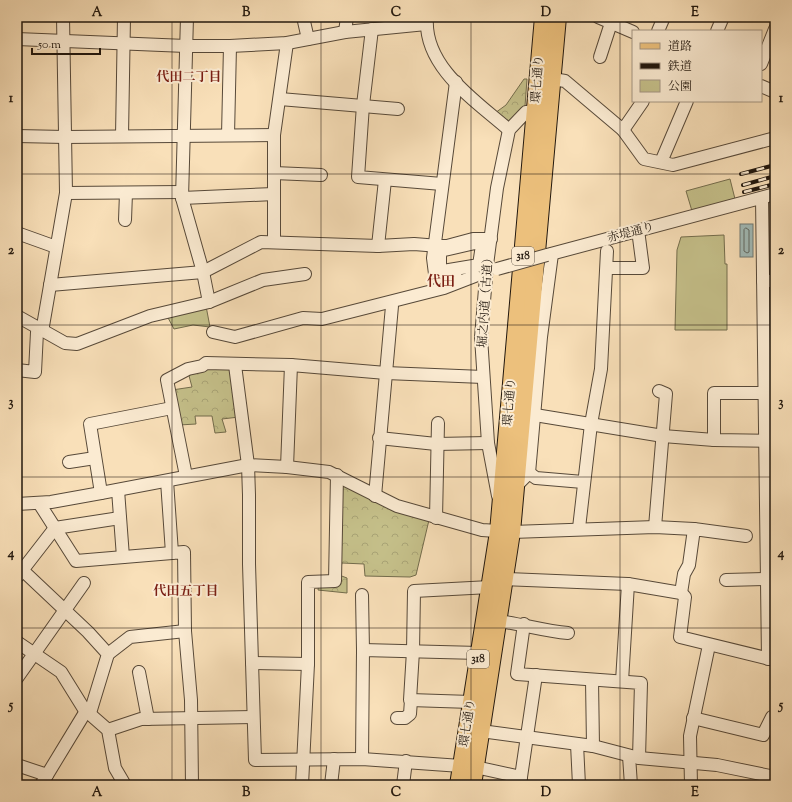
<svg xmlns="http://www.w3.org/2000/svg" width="792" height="802" font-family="'Sorts Mill Goudy','Noto Serif JP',serif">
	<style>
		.forest { fill: url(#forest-crowns); stroke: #736c4c }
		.park { fill: #c5c08a; stroke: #736c4c }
		.water { fill: #a1bbb8; stroke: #6e7974 }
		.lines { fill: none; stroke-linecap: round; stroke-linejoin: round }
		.shore { stroke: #616963; stroke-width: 1 }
		.minor-casing { stroke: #574939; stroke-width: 14 }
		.major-casing { stroke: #21170e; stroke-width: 18 }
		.minor { stroke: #fbebd2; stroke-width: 12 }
		.major { stroke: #ecc07c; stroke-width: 16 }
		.rail-casing { stroke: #21170e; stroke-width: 4 }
		.rail { stroke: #fbebd2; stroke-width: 2.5; stroke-dasharray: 8; stroke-linecap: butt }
		.minor-bridge-casing { stroke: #574939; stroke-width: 14; stroke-linecap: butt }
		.minor-bridge { stroke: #fbebd2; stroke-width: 12 }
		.grid { fill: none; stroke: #21170e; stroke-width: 1; stroke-opacity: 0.55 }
		.labels { text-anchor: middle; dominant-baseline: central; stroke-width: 4; stroke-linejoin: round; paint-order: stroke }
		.shield { fill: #fbebd2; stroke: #625749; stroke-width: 1 }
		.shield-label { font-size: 11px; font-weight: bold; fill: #21170e }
		.street-label { font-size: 12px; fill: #21170e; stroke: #fbebd2 }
		.neighbourhood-label { font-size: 13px; font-weight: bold; fill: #7a1f14; stroke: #fbebd2 }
		.quarter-label { font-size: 14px; font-weight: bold; fill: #7a1f14; stroke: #fbebd2 }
		.neatline { fill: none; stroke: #21170e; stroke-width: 1.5 }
		.grid-label { font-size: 13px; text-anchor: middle; font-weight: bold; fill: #21170e }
	</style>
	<defs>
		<pattern id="forest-crowns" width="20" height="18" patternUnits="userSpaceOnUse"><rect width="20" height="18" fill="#c5c08a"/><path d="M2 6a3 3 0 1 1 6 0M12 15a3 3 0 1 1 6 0" fill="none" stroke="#a9a476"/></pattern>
	</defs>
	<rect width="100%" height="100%" fill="#f9e0b9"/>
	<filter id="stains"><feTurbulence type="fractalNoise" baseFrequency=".005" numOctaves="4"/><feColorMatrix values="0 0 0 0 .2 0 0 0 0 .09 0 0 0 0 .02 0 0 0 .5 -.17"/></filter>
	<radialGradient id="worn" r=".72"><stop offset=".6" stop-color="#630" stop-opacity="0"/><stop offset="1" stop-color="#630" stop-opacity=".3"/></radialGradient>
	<g class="forest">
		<path d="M524 79H527L525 106 509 121 495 113 506 105Z"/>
		<path d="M208 365 233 367 239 417 222 419 226 432 215 433 212 416H195L196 424 179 425 172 390 192 387 188 372Z"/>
		<path d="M339 479 429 520 416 575 410 577 365 576 364 564 342 563 339 575 347 578V593L318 590 319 583 336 584Z"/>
	</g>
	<g class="park">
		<path d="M730 179 735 199 692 211 686 191Z"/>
		<path d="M724 235 725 264H727V330H675L677 250 681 237Z"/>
		<path d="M206 306 210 327 193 325 174 329 166 314Z"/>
	</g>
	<rect class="water" x="740" y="224" width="13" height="33"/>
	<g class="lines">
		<path class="shore" d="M746 228 749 230V252L747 253 744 251V230Z"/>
		<g class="minor-casing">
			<g id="minor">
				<path d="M187 17 182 198 203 272 209 302"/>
				<path d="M303 17 308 39"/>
				<path d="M427 17C423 67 476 101 509 130"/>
				<path d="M598 17 633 32"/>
				<path d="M372 29 363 105 358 177 442 184"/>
				<path d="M658 31 664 17"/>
				<path d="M717 31 723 17"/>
				<path d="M345 32 347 17"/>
				<path d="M17 39 186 46H230L287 43 345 32 426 24"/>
				<path d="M600 57 611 23"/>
				<path d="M761 64 775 29"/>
				<path d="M553 79 565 81 623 130 644 159 673 165 775 138"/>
				<path d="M456 82 433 258 435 274 437 278 446 280 456 277"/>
				<path d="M761 86 775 92"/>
				<path d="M280 99 398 109"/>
				<path d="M623 130 643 101"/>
				<path d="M228 135 230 46"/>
				<path d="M17 136 65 137 274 135"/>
				<path d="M122 136 124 17"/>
				<path d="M661 162 687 101"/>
				<path d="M274 173 321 175"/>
				<path d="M66 193 182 192"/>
				<path d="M182 198 274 194"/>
				<path d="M762 198 768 659"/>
				<path d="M125 220 126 193"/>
				<path d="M17 233 56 247"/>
				<path d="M274 241V135L287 43"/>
				<path d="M475 243 482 245 479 265 443 271 440 267V251Z"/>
				<path d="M378 246 385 180"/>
				<path d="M547 255 775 194"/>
				<path d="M607 268H643L638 230"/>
				<path d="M763 281H775"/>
				<path d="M50 285 203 272 261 242 378 246 414 244 439 246H447L473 239H491"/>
				<path d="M17 316 65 343 77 344 150 316 209 302 263 280 305 274"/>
				<path d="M213 332 235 337 303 318 322 319 444 288 475 276"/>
				<path d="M235 365 248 465 249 495V564L255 760 362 759 461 766"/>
				<path d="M17 370 35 372 37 332 43 326 66 193 63 17"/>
				<path d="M535 415 663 436 714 440 775 441"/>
				<path d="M379 438 436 444 488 443"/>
				<path d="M714 440V393H765"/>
				<path d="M69 462 95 458"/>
				<path d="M287 467 291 365"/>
				<path d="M529 473 536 478 583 482"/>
				<path d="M186 476 167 380 188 369 202 366 206 363 291 365 386 373 483 377"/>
				<path d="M167 481 172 553"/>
				<path d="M516 486 529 473 541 337 552 254"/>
				<path d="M118 490 123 557"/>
				<path d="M101 493 90 424 172 408"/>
				<path d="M375 496 392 306"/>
				<path d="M498 496 488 443 481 337 487 265 497 188 509 130 526 112 536 111"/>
				<path d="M39 503 76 561 184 552 185 631 191 700 192 785"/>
				<path d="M17 504 51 502 101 493 248 465 287 467 329 472 397 506 482 530 512 532 655 527 694 529"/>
				<path d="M436 518 438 423"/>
				<path d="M655 527 666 394 659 391"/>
				<path d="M579 528 591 424 601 369 607 251"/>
				<path d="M17 565 88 632 108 654 90 713"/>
				<path d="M17 577 55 528 120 518"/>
				<path d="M505 579 628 584 681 593 685 597 680 637 774 660"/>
				<path d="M726 580 767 579"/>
				<path d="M681 593 684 574 689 565 694 529 746 536"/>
				<path d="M362 595 363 650"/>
				<path d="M498 621C522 624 544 631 568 633"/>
				<path d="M524 624 517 674 641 683 639 758"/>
				<path d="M17 642 61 672 84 709 108 730 115 768 125 785"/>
				<path d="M108 654 130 637 185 631"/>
				<path d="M252 663 308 664"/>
				<path d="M139 672 148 719"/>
				<path d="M17 678 84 583"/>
				<path d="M592 680 593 746"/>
				<path d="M622 681 628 584"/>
				<path d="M471 702 410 700 413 651 414 591 490 587"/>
				<path d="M397 718H405L410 714 411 700"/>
				<path d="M693 718 763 735 772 717 775 718"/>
				<path d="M108 730 141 719 253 717"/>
				<path d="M481 731 593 746 639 758 717 765 775 777"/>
				<path d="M577 744 579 785"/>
				<path d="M629 756 631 785"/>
				<path d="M362 759 363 650 479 653"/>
				<path d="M17 765 47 775"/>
				<path d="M475 767 521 777 520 785"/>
				<path d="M521 777 536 675"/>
				<path d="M41 785 86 711"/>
				<path d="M302 785 308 664V582L335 581 337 475"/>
				<path d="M331 785 334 759"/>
				<path d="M403 785 406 761"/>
				<path d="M691 785 690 736 709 645"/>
			</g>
		</g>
		<g class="major-casing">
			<g id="major">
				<path d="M458 785 498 532 543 17"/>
				<path d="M473 785 512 532 558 17"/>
			</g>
		</g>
		<use href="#minor" class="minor"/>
		<use href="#major" class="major"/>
		<g class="rail-casing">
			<g id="rail">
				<path d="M741 174 775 165"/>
				<path d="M743 185 775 176"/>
				<path d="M744 192 775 184"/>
			</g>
		</g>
		<use href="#rail" class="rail"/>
		<g class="minor-bridge-casing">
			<path id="minor-bridge" d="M497 269 547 255"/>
		</g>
		<use href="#minor-bridge" class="minor-bridge"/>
	</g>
	<path class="grid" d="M172 17V785M321 17V785M471 17V785M620 17V785M17 174H775M17 325H775M17 477H775M17 628H775"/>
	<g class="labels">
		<g class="shield">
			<rect x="512" y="247" width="22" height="18" rx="3"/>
			<rect x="467" y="650" width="22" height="18" rx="3"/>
		</g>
		<g class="shield-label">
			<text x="523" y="256">318</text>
			<text x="478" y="659">318</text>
		</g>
		<g class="street-label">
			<text transform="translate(538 79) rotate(-86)">環七通り</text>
			<text transform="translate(631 233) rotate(-15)">赤堤通り</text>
			<text transform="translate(486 300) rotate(-86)">堀之内道（古道）</text>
			<text transform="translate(510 402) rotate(-85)">環七通り</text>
			<text transform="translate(468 723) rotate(-81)">環七通り</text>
		</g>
		<g class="neighbourhood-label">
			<text x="189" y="78">代田二丁目</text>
			<text x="186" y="592">代田五丁目</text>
		</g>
		<g class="quarter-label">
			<text x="441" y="283">代田</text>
		</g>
	</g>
	<rect width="792" height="802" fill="none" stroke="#f9e0b9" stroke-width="44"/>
	<rect x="632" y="30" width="130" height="72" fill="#fbebd2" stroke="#a49684"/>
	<rect x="640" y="43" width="20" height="6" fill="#ecc07c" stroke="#a49684"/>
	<text x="668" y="50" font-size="12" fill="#21170e">道路</text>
	<rect x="640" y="63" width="20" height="6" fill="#21170e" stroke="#a49684"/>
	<text x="668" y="70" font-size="12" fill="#21170e">鉄道</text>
	<rect x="640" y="80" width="20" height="12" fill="#c5c08a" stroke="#a49684"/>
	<text x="668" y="90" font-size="12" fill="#21170e">公園</text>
	<path d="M32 48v6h68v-6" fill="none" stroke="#21170e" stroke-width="2"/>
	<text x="38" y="48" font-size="12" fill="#21170e" stroke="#fbebd2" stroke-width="3" paint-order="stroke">50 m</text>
	<rect x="22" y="22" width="748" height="758" class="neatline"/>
	<g class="grid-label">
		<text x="97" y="16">A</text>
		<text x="246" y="16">B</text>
		<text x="396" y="16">C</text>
		<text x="546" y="16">D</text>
		<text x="695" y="16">E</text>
		<text x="11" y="102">1</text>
		<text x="781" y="102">1</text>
		<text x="11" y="254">2</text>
		<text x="781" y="254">2</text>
		<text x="11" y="406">3</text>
		<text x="781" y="406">3</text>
		<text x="11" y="557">4</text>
		<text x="781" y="557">4</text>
		<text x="11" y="709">5</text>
		<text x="781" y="709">5</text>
		<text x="97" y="796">A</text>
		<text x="246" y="796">B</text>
		<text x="396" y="796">C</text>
		<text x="546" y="796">D</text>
		<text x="695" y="796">E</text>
	</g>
	<rect width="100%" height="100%" filter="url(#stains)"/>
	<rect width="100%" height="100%" fill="url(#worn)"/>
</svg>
